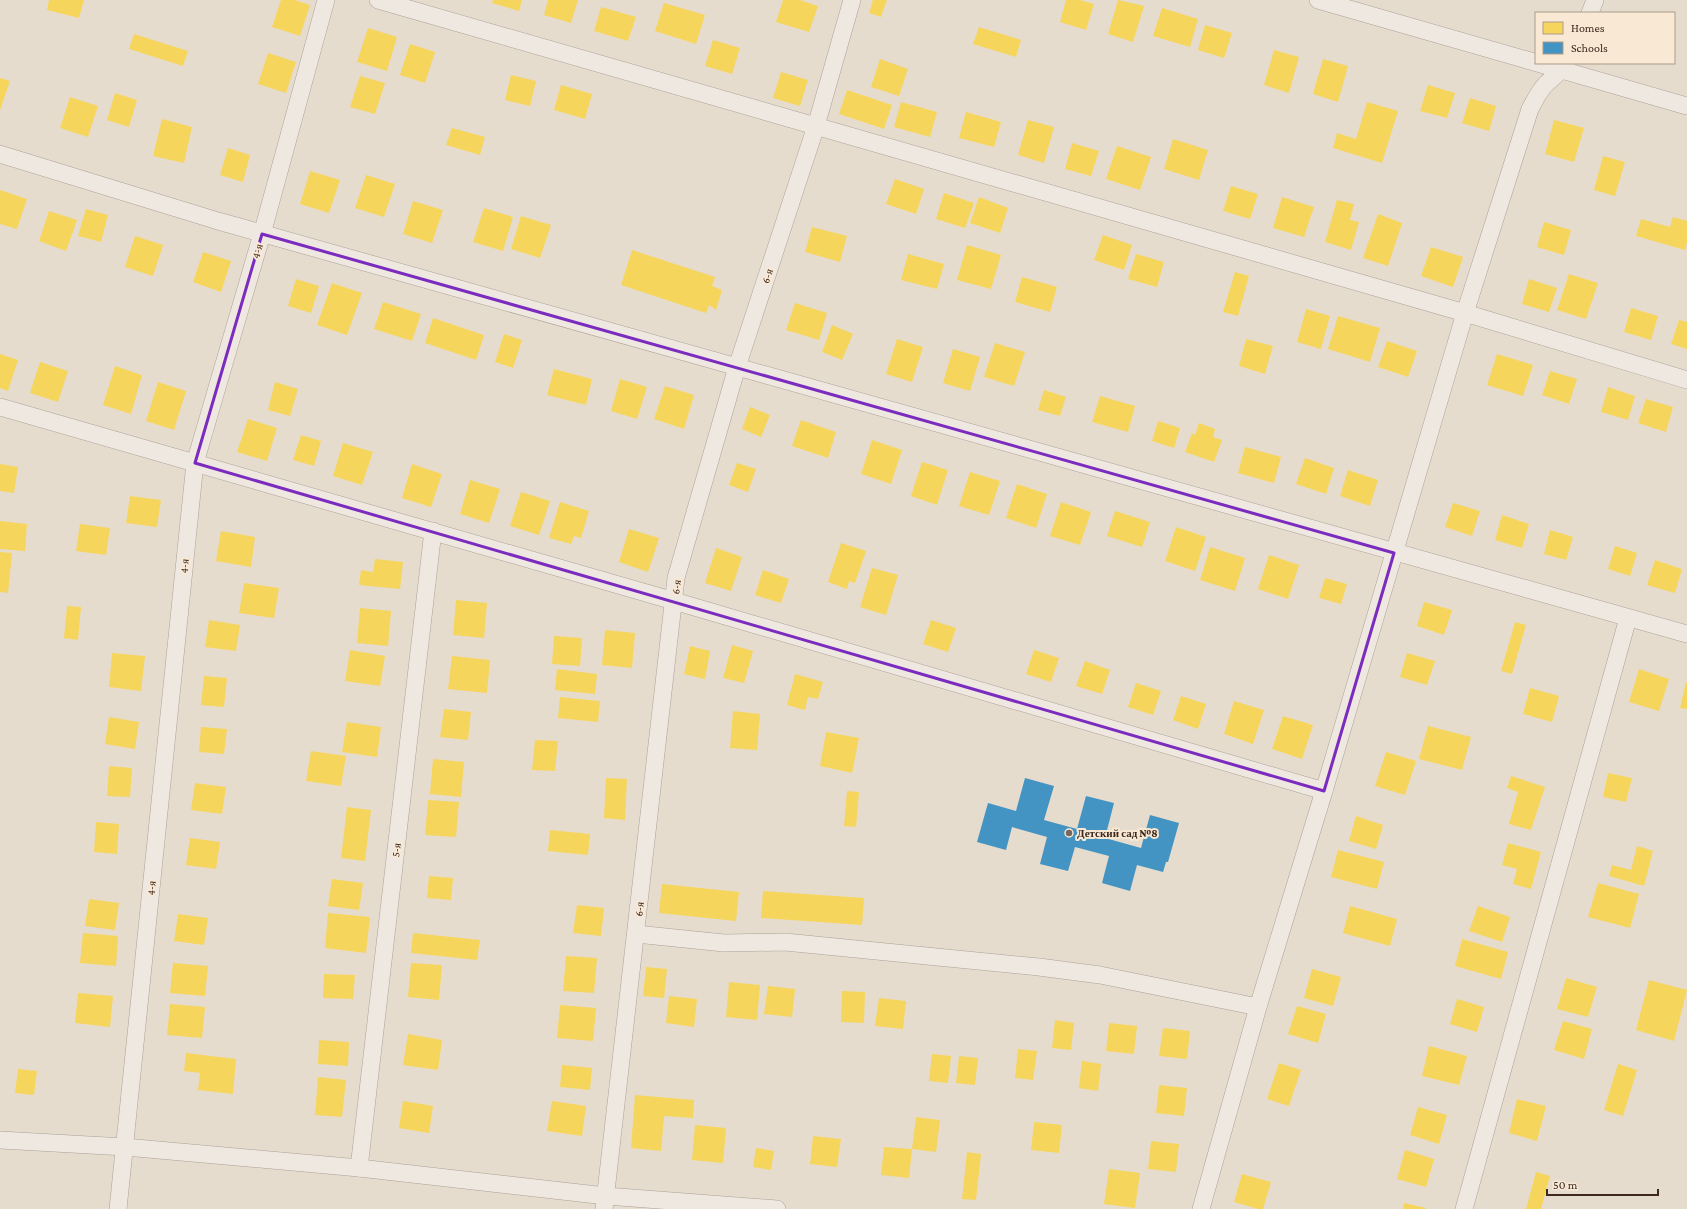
<svg xmlns="http://www.w3.org/2000/svg" width="1687" height="1209" font-family="'Crimson Pro',serif">
	<style>
		.homes { fill: #f6d55c }
		.schools { fill: #4393c3 }
		.lines { fill: none; stroke-linecap: round; stroke-linejoin: round }
		.street-casing { stroke: #aca197; stroke-width: 18 }
		.street { stroke: #eee8e0; stroke-width: 17 }
		.marked { fill: none; stroke: #7b2cbf; stroke-width: 3; stroke-linejoin: round }
		.poi-dot { fill: #78675c; stroke: #f8e8d4; stroke-width: 1.5 }
		.labels { text-anchor: middle; dominant-baseline: central; stroke-width: 4; stroke-linejoin: round; paint-order: stroke }
		.street-label { font-size: 11px; fill: #3c281e; stroke: #f8e8d4 }
		.poi-label { font-size: 11px; font-weight: bold; fill: #3c281e; stroke: #f8e8d4; text-anchor: start }
	</style>
	<rect width="100%" height="100%" fill="#e6dcce"/>
	<g class="homes">
		<path d="M49 0H84L79 18 47 10Z"/>
		<path d="M281 0H295L310 5 300 36 272 27Z"/>
		<path d="M493 0H522L519 11 492 3Z"/>
		<path d="M548 0H578L571 23 544 15Z"/>
		<path d="M783 0H800L818 6 809 32 776 22Z"/>
		<path d="M873 0H887L881 17 869 13Z"/>
		<path d="M1066 0H1080L1094 4 1086 30 1060 22Z"/>
		<path d="M1118 0 1144 6 1133 42 1108 34Z"/>
		<path d="M664 3 705 15 696 44 655 31Z"/>
		<path d="M601 7 636 17 628 41 594 31Z"/>
		<path d="M1162 8 1198 19 1190 47 1153 36Z"/>
		<path d="M1205 25 1232 33 1224 58 1198 50Z"/>
		<path d="M979 27 1021 40 1016 57 973 44Z"/>
		<path d="M368 28 397 37 387 71 357 62Z"/>
		<path d="M134 34 188 51 183 66 129 49Z"/>
		<path d="M713 40 740 48 732 74 705 66Z"/>
		<path d="M410 44 435 52 425 83 400 75Z"/>
		<path d="M1274 50 1299 57 1289 93 1264 85Z"/>
		<path d="M268 53 296 62 286 93 258 84Z"/>
		<path d="M880 59 908 69 899 96 871 87Z"/>
		<path d="M1323 59 1348 66 1338 102 1313 94Z"/>
		<path d="M781 72 808 80 800 106 773 98Z"/>
		<path d="M511 75 536 81 530 106 505 100Z"/>
		<path d="M360 76 385 83 375 114 350 107Z"/>
		<path d="M0 78 10 81 0 110Z"/>
		<path d="M561 85 592 94 585 119 554 110Z"/>
		<path d="M1428 85 1455 93 1447 118 1420 111Z"/>
		<path d="M847 90 892 105 884 129 839 114Z"/>
		<path d="M115 93 137 100 129 127 107 120Z"/>
		<path d="M70 97 98 106 88 137 60 128Z"/>
		<path d="M1470 98 1496 106 1489 131 1462 123Z"/>
		<path d="M901 102 937 112 930 137 894 127Z"/>
		<path d="M1367 102 1398 111 1382 163 1333 148 1337 133 1356 139Z"/>
		<path d="M966 112 1001 122 994 147 959 138Z"/>
		<path d="M162 119 192 127 184 163 153 156Z"/>
		<path d="M1028 120 1054 127 1044 163 1018 155Z"/>
		<path d="M1554 120 1584 128 1574 162 1545 154Z"/>
		<path d="M452 128 485 137 480 155 446 145Z"/>
		<path d="M1173 139 1208 150 1199 180 1164 169Z"/>
		<path d="M1072 143 1099 151 1091 176 1065 169Z"/>
		<path d="M1117 146 1151 157 1140 190 1106 179Z"/>
		<path d="M228 148 250 155 243 182 220 175Z"/>
		<path d="M1603 156 1625 162 1615 196 1594 190Z"/>
		<path d="M310 171 340 180 329 213 300 204Z"/>
		<path d="M366 175 395 184 384 217 355 208Z"/>
		<path d="M895 179 924 189 916 214 886 204Z"/>
		<path d="M1231 186 1258 194 1250 219 1223 211Z"/>
		<path d="M0 190 27 199 17 229 0 224Z"/>
		<path d="M944 193 974 203 965 228 936 219Z"/>
		<path d="M979 197 1008 208 1000 233 970 223Z"/>
		<path d="M1282 197 1314 207 1304 237 1273 228Z"/>
		<path d="M1337 200 1354 204 1350 220 1359 222 1351 250 1325 242Z"/>
		<path d="M413 201 443 210 432 243 403 234Z"/>
		<path d="M484 208 513 217 503 251 473 242Z"/>
		<path d="M86 209 108 215 101 242 78 236Z"/>
		<path d="M49 211 77 220 66 251 39 241Z"/>
		<path d="M1378 214 1402 223 1388 266 1363 258Z"/>
		<path d="M521 216 551 225 540 258 511 249Z"/>
		<path d="M1673 217 1687 221V243L1685 250 1636 236 1641 219 1670 227Z"/>
		<path d="M1544 222 1571 230 1564 255 1537 247Z"/>
		<path d="M812 227 847 236 840 262 805 252Z"/>
		<path d="M1103 235 1132 245 1124 270 1094 260Z"/>
		<path d="M135 236 163 245 153 276 125 267Z"/>
		<path d="M967 245 1001 255 991 289 957 280Z"/>
		<path d="M1431 247 1463 257 1453 287 1421 276Z"/>
		<path d="M632 250 715 277 712 286 722 290 716 310 709 305 706 313 621 285Z"/>
		<path d="M203 252 231 261 221 292 193 282Z"/>
		<path d="M908 254 944 264 937 289 901 280Z"/>
		<path d="M1136 254 1164 262 1157 287 1128 279Z"/>
		<path d="M1235 272 1249 276 1238 316 1223 312Z"/>
		<path d="M1569 274 1598 283 1586 319 1557 310Z"/>
		<path d="M1022 277 1057 287 1050 312 1015 302Z"/>
		<path d="M296 279 319 286 311 313 288 306Z"/>
		<path d="M1529 279 1557 288 1549 312 1522 304Z"/>
		<path d="M332 283 362 293 347 335 317 325Z"/>
		<path d="M383 302 421 314 412 341 374 329Z"/>
		<path d="M795 303 827 313 819 340 786 330Z"/>
		<path d="M1631 308 1658 316 1651 340 1624 332Z"/>
		<path d="M1306 309 1330 316 1321 349 1297 342Z"/>
		<path d="M1338 316 1380 328 1370 362 1328 349Z"/>
		<path d="M433 318 484 335 476 360 425 343Z"/>
		<path d="M1679 320 1687 322V349L1671 344Z"/>
		<path d="M832 325 853 334 842 360 822 352Z"/>
		<path d="M504 334 522 340 513 368 495 362Z"/>
		<path d="M897 339 923 347 912 382 886 374Z"/>
		<path d="M1246 339 1273 346 1265 374 1239 366Z"/>
		<path d="M1387 341 1417 351 1408 377 1378 367Z"/>
		<path d="M995 343 1025 352 1014 386 984 377Z"/>
		<path d="M953 349 980 357 970 391 943 383Z"/>
		<path d="M0 354 18 360 8 391 0 388Z"/>
		<path d="M1497 354 1533 365 1523 396 1487 385Z"/>
		<path d="M40 362 68 371 58 402 30 393Z"/>
		<path d="M115 366 142 375 131 414 103 405Z"/>
		<path d="M554 369 592 379 586 405 547 395Z"/>
		<path d="M1550 371 1577 379 1569 404 1542 395Z"/>
		<path d="M620 379 647 387 637 419 611 411Z"/>
		<path d="M158 382 186 391 174 430 146 421Z"/>
		<path d="M275 382 298 389 290 416 268 410Z"/>
		<path d="M665 386 694 395 684 429 654 419Z"/>
		<path d="M1608 387 1635 396 1628 420 1601 412Z"/>
		<path d="M1044 390 1066 397 1060 416 1038 410Z"/>
		<path d="M1100 396 1135 406 1128 432 1092 422Z"/>
		<path d="M1646 399 1673 407 1666 432 1638 423Z"/>
		<path d="M750 407 770 415 761 437 742 429Z"/>
		<path d="M248 419 277 428 267 461 237 452Z"/>
		<path d="M801 420 836 432 828 458 792 446Z"/>
		<path d="M1158 421 1180 428 1174 448 1152 441Z"/>
		<path d="M1199 423 1215 429 1213 437 1222 440 1214 462 1185 452 1192 433 1195 435Z"/>
		<path d="M301 435 321 441 314 466 293 460Z"/>
		<path d="M872 440 902 450 891 484 861 474Z"/>
		<path d="M343 443 373 452 362 485 333 476Z"/>
		<path d="M1245 447 1281 457 1274 483 1238 473Z"/>
		<path d="M1305 458 1334 468 1326 494 1296 484Z"/>
		<path d="M922 462 948 470 937 505 911 496Z"/>
		<path d="M737 463 756 469 748 492 729 485Z"/>
		<path d="M0 464 18 467 14 493 0 491Z"/>
		<path d="M412 464 442 474 431 507 402 498Z"/>
		<path d="M1348 470 1378 480 1370 506 1340 496Z"/>
		<path d="M970 472 1000 481 989 515 959 506Z"/>
		<path d="M470 480 500 489 489 523 460 514Z"/>
		<path d="M1017 484 1047 494 1036 528 1006 518Z"/>
		<path d="M521 492 550 501 539 535 510 526Z"/>
		<path d="M130 496 161 500 157 527 126 523Z"/>
		<path d="M560 502 589 511 581 538 574 536 571 544 549 538Z"/>
		<path d="M1061 502 1091 512 1080 545 1050 536Z"/>
		<path d="M1453 503 1480 511 1472 536 1445 527Z"/>
		<path d="M1115 511 1150 522 1142 547 1107 536Z"/>
		<path d="M1502 515 1529 524 1522 548 1495 540Z"/>
		<path d="M0 521 27 524 25 551 0 549Z"/>
		<path d="M80 524 110 528 106 555 76 551Z"/>
		<path d="M1176 527 1206 537 1195 571 1165 561Z"/>
		<path d="M629 529 659 538 648 572 619 562Z"/>
		<path d="M1550 530 1573 537 1566 560 1544 554Z"/>
		<path d="M221 531 255 537 251 567 216 561Z"/>
		<path d="M841 543 866 551 855 583 849 581 847 589 828 582Z"/>
		<path d="M1615 546 1637 553 1630 576 1608 569Z"/>
		<path d="M1210 547 1245 558 1235 591 1200 580Z"/>
		<path d="M716 548 742 557 731 591 705 583Z"/>
		<path d="M0 552 12 553 8 593 0 592Z"/>
		<path d="M1269 555 1299 565 1288 599 1258 589Z"/>
		<path d="M375 559 403 562 400 589 359 585 361 570 373 572Z"/>
		<path d="M1655 560 1682 569 1675 593 1647 585Z"/>
		<path d="M872 568 898 575 886 615 860 607Z"/>
		<path d="M763 570 789 579 781 603 755 595Z"/>
		<path d="M1325 578 1347 584 1341 604 1319 598Z"/>
		<path d="M244 583 279 588 274 618 239 613Z"/>
		<path d="M456 600 487 603 484 638 453 635Z"/>
		<path d="M1424 602 1452 610 1444 635 1417 626Z"/>
		<path d="M67 606 81 607 78 640 64 638Z"/>
		<path d="M360 608 391 611 388 646 357 643Z"/>
		<path d="M209 620 240 625 236 651 205 647Z"/>
		<path d="M931 620 956 628 948 652 923 644Z"/>
		<path d="M1515 622 1526 625 1512 674 1501 671Z"/>
		<path d="M605 630 635 633 632 668 602 665Z"/>
		<path d="M554 636 582 638 580 666 552 664Z"/>
		<path d="M732 645 753 651 744 683 723 678Z"/>
		<path d="M690 646 710 651 705 679 684 674Z"/>
		<path d="M350 650 385 656 380 686 345 681Z"/>
		<path d="M1034 650 1059 658 1051 682 1026 674Z"/>
		<path d="M112 653 145 656 141 691 109 687Z"/>
		<path d="M1407 653 1435 661 1427 685 1400 677Z"/>
		<path d="M452 656 490 660 487 693 448 689Z"/>
		<path d="M1085 661 1110 670 1102 694 1076 686Z"/>
		<path d="M557 669 597 674 595 694 555 690Z"/>
		<path d="M1639 669 1669 679 1659 711 1629 702Z"/>
		<path d="M795 674 823 682 818 699 808 697 805 710 787 705Z"/>
		<path d="M204 676 227 678 224 707 201 705Z"/>
		<path d="M1686 682H1687V709L1680 708Z"/>
		<path d="M1136 683 1161 691 1153 715 1128 707Z"/>
		<path d="M1530 688 1559 696 1552 722 1523 714Z"/>
		<path d="M1181 696 1206 704 1198 729 1173 720Z"/>
		<path d="M560 697 600 701 598 722 558 718Z"/>
		<path d="M1234 701 1264 710 1253 744 1224 734Z"/>
		<path d="M444 709 471 712 468 740 440 737Z"/>
		<path d="M733 711 760 714 757 750 730 748Z"/>
		<path d="M1283 716 1313 725 1302 759 1272 749Z"/>
		<path d="M109 717 139 722 135 749 105 744Z"/>
		<path d="M347 722 381 727 377 757 342 752Z"/>
		<path d="M1428 726 1471 737 1462 770 1419 759Z"/>
		<path d="M201 727 227 729 224 754 199 752Z"/>
		<path d="M826 732 859 738 852 773 820 766Z"/>
		<path d="M535 740 558 741 555 771 532 770Z"/>
		<path d="M311 751 346 756 341 786 306 781Z"/>
		<path d="M1386 752 1416 761 1405 795 1375 786Z"/>
		<path d="M433 759 464 762 461 797 430 794Z"/>
		<path d="M109 766 132 768 130 797 107 796Z"/>
		<path d="M1608 773 1632 778 1626 802 1603 797Z"/>
		<path d="M1511 776 1545 787 1531 830 1509 824 1518 792 1507 788Z"/>
		<path d="M606 778 627 779 625 820 604 818Z"/>
		<path d="M195 783 226 787 222 814 191 810Z"/>
		<path d="M847 791 859 792 856 827 844 826Z"/>
		<path d="M428 800 459 802 456 837 425 835Z"/>
		<path d="M347 807 371 810 365 861 341 858Z"/>
		<path d="M1356 816 1383 825 1376 849 1349 841Z"/>
		<path d="M96 822 119 824 117 854 94 852Z"/>
		<path d="M550 830 590 834 588 855 548 851Z"/>
		<path d="M190 838 220 842 216 869 186 865Z"/>
		<path d="M1508 843 1541 852 1531 889 1513 884 1517 869 1502 865Z"/>
		<path d="M1637 846 1653 851 1644 886 1609 876 1612 865 1631 870Z"/>
		<path d="M1338 850 1384 862 1377 889 1331 877Z"/>
		<path d="M429 876 453 878 451 900 427 898Z"/>
		<path d="M332 879 363 883 359 910 328 906Z"/>
		<path d="M1598 883 1639 894 1630 928 1588 917Z"/>
		<path d="M662 884 739 892 736 921 659 913Z"/>
		<path d="M763 891 864 898 862 925 761 918Z"/>
		<path d="M89 899 119 903 115 930 85 926Z"/>
		<path d="M577 905 604 908 601 936 573 933Z"/>
		<path d="M1350 906 1397 919 1390 946 1343 933Z"/>
		<path d="M1478 906 1510 917 1502 942 1469 931Z"/>
		<path d="M328 913 370 917 366 953 325 948Z"/>
		<path d="M178 914 208 918 204 945 174 941Z"/>
		<path d="M83 933 118 936 116 966 80 963Z"/>
		<path d="M413 933 480 940 477 960 411 953Z"/>
		<path d="M1462 939 1508 952 1501 979 1455 966Z"/>
		<path d="M566 956 597 958 594 993 563 991Z"/>
		<path d="M173 963 208 966 205 996 170 993Z"/>
		<path d="M411 963 442 965 439 1000 408 997Z"/>
		<path d="M646 967 667 969 664 998 643 996Z"/>
		<path d="M1312 969 1341 977 1333 1006 1304 998Z"/>
		<path d="M324 974 355 975 353 999 323 998Z"/>
		<path d="M1566 978 1597 987 1588 1017 1557 1009Z"/>
		<path d="M1649 980 1687 990 1674 1041 1636 1030Z"/>
		<path d="M729 982 760 985 757 1020 726 1017Z"/>
		<path d="M768 986 795 989 792 1017 764 1014Z"/>
		<path d="M842 991 865 992 864 1023 841 1022Z"/>
		<path d="M78 993 113 996 110 1027 75 1023Z"/>
		<path d="M669 996 697 999 694 1027 666 1023Z"/>
		<path d="M879 998 906 1001 903 1029 875 1026Z"/>
		<path d="M1457 999 1484 1007 1477 1032 1450 1024Z"/>
		<path d="M170 1004 205 1007 202 1038 167 1035Z"/>
		<path d="M560 1005 596 1008 593 1041 557 1038Z"/>
		<path d="M1297 1006 1326 1014 1318 1043 1288 1034Z"/>
		<path d="M1055 1020 1074 1023 1071 1050 1052 1048Z"/>
		<path d="M1563 1021 1592 1029 1584 1059 1554 1050Z"/>
		<path d="M1109 1023 1137 1026 1134 1054 1106 1051Z"/>
		<path d="M1163 1028 1190 1031 1187 1059 1159 1056Z"/>
		<path d="M408 1034 442 1040 438 1070 403 1065Z"/>
		<path d="M319 1040 349 1042 348 1066 318 1064Z"/>
		<path d="M1429 1046 1467 1056 1459 1085 1422 1076Z"/>
		<path d="M1018 1049 1037 1051 1033 1080 1015 1078Z"/>
		<path d="M186 1053 236 1059 233 1094 198 1090 200 1073 184 1071Z"/>
		<path d="M932 1054 951 1056 948 1083 929 1081Z"/>
		<path d="M959 1056 978 1058 975 1085 956 1083Z"/>
		<path d="M1082 1061 1101 1064 1098 1091 1079 1088Z"/>
		<path d="M1279 1063 1301 1070 1289 1106 1267 1099Z"/>
		<path d="M1618 1064 1637 1070 1623 1116 1604 1110Z"/>
		<path d="M562 1065 592 1068 590 1090 560 1087Z"/>
		<path d="M18 1069 37 1071 34 1095 15 1093Z"/>
		<path d="M318 1077 346 1080 342 1117 315 1115Z"/>
		<path d="M1159 1085 1187 1088 1184 1116 1156 1113Z"/>
		<path d="M635 1095 694 1100 693 1118 664 1116 661 1151 631 1148Z"/>
		<path d="M1517 1099 1546 1106 1537 1141 1509 1133Z"/>
		<path d="M403 1101 433 1106 429 1133 399 1128Z"/>
		<path d="M552 1101 586 1106 582 1136 547 1131Z"/>
		<path d="M1418 1107 1447 1115 1439 1144 1410 1135Z"/>
		<path d="M916 1117 940 1120 936 1152 912 1149 909 1178 881 1175 884 1147 912 1149Z"/>
		<path d="M1034 1122 1062 1125 1059 1153 1031 1150Z"/>
		<path d="M695 1125 726 1128 723 1163 692 1160Z"/>
		<path d="M813 1136 841 1139 837 1167 810 1164Z"/>
		<path d="M1151 1141 1179 1144 1176 1172 1148 1169Z"/>
		<path d="M756 1148 774 1151 771 1170 753 1167Z"/>
		<path d="M1405 1150 1434 1159 1426 1187 1397 1179Z"/>
		<path d="M967 1152 981 1154 976 1200 962 1199Z"/>
		<path d="M1109 1169 1140 1173 1135 1208 1104 1204Z"/>
		<path d="M1536 1172 1550 1176 1541 1209H1526Z"/>
		<path d="M1242 1174 1271 1182 1263 1209H1258L1234 1202Z"/>
		<path d="M1404 1203 1426 1208V1209H1403Z"/>
	</g>
	<path class="schools" d="M1025 778 1054 786 1044 820 1077 829 1086 796 1114 803 1105 838 1141 848 1150 815 1179 823 1168 862H1166L1163 872 1137 865 1130 891 1102 883 1109 856 1075 847 1068 871 1040 864 1047 837 1012 827 1006 850 977 842 988 803 1016 811Z"/>
	<g class="lines">
		<g class="street-casing">
			<g id="street">
				<path d="M378 0 1465 313 1687 380"/>
				<path d="M1318 0 1687 106"/>
				<path d="M1590 13 1595 0"/>
				<path d="M0 154 218 221 1687 634"/>
				<path d="M0 407 674 601 1324 791"/>
				<path d="M636 934 724 943 785 942 1039 967 1100 975 1258 1007"/>
				<path d="M0 1140 125 1147 359 1168 606 1196 777 1209"/>
				<path d="M359 1168 433 531"/>
				<path d="M118 1209 195 463 262 234 326 0"/>
				<path d="M604 1209 676 578 737 367 816 126 852 0"/>
				<path d="M1201 1209 1258 1007 1324 791 1465 313 1530 109C1535 100 1539 91 1546 84 1553 77 1561 72 1566 63"/>
				<path d="M1464 1209 1628 618"/>
			</g>
		</g>
		<use href="#street" class="street"/>
	</g>
	<path class="marked" d="M262 234 1394 553 1324 791 195 463Z"/>
	<circle class="poi-dot" cx="1069" cy="833" r="4"/>
	<g class="labels">
		<g class="street-label">
			<text transform="translate(257 251) rotate(-74)">4-я</text>
			<text transform="translate(767 276) rotate(-72)">6-я</text>
			<text transform="translate(184 566) rotate(-84)">4-я</text>
			<text transform="translate(676 587) rotate(-82)">6-я</text>
			<text transform="translate(396 850) rotate(-83)">5-я</text>
			<text transform="translate(151 888) rotate(-84)">4-я</text>
			<text transform="translate(639 909) rotate(-84)">6-я</text>
		</g>
		<g class="poi-label">
			<text x="1077" y="833">Детский сад №8</text>
		</g>
	</g>
	<rect x="1535" y="12" width="140" height="52" fill="#f8e8d4" stroke="#ad9b8b"/>
	<rect x="1543" y="22" width="20" height="12" fill="#f6d55c" stroke="#ad9b8b"/>
	<text x="1571" y="32" font-size="12" fill="#3c281e">Homes</text>
	<rect x="1543" y="42" width="20" height="12" fill="#4393c3" stroke="#ad9b8b"/>
	<text x="1571" y="52" font-size="12" fill="#3c281e">Schools</text>
	<path d="M1547 1189v6h111v-6" fill="none" stroke="#3c281e" stroke-width="2"/>
	<text x="1553" y="1189" font-size="12" fill="#3c281e" stroke="#f8e8d4" stroke-width="3" paint-order="stroke">50 m</text>
</svg>
